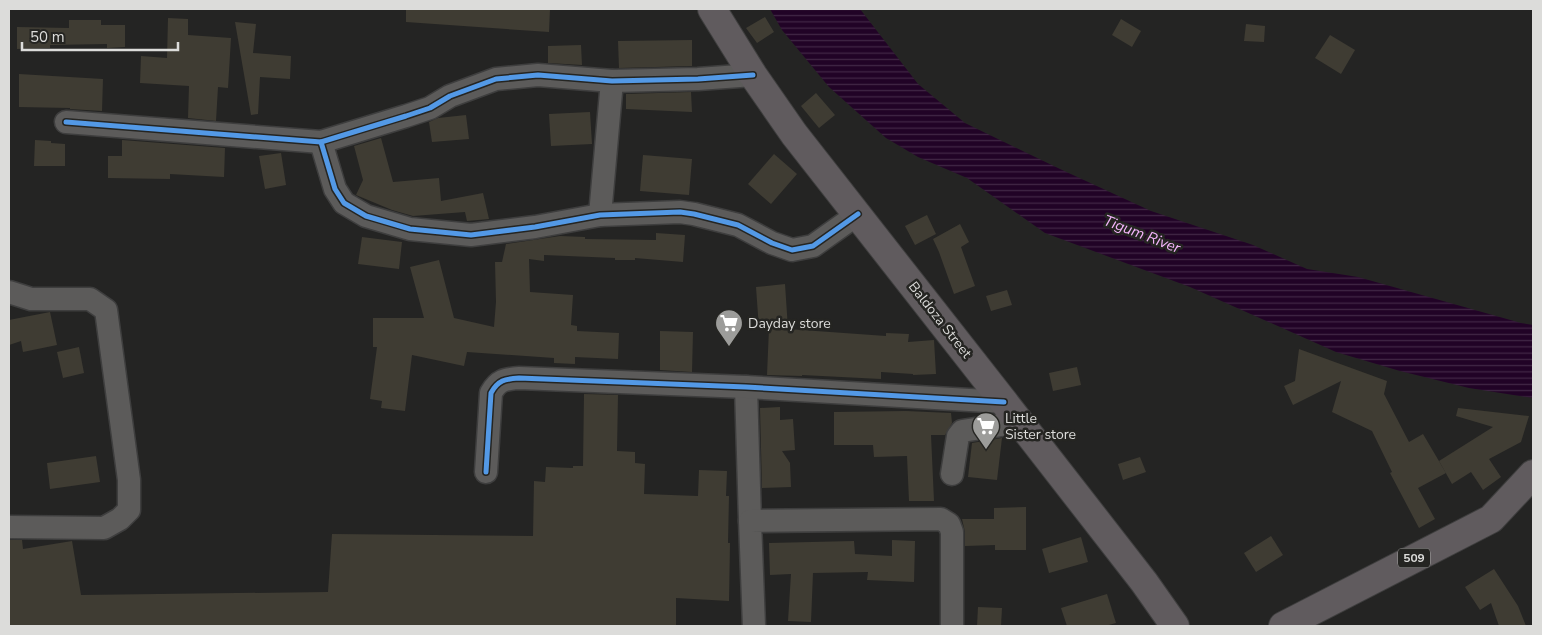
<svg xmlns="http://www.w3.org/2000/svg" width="1542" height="635" font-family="'Nunito Sans',sans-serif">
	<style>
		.water { fill: url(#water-rules) }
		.building { fill: #3f3c33 }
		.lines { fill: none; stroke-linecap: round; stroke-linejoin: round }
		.street-casing { stroke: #3e3e3e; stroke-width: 25 }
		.primary-casing { stroke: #3e3e3e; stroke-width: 30 }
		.street { stroke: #5c5b5a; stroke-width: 22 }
		.primary { stroke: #605b5e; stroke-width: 28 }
		.cycleway-casing { stroke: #252522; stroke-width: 8 }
		.cycleway { stroke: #5399e6; stroke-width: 5 }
		.labels { text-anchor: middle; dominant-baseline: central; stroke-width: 5; stroke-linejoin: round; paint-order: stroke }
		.shield { fill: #252522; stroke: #a5a5a3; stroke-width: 1 }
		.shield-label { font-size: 12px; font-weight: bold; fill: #dcdcda }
		.street-label { font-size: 14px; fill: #dcdcda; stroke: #252522 }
		.poi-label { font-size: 14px; fill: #dcdcda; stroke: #252522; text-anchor: start }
		.water-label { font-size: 15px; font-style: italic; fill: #f3b4fa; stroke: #252522 }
	</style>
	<defs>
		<pattern id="water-rules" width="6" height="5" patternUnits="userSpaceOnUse" patternTransform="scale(1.25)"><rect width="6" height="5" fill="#210326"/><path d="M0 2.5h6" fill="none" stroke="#412745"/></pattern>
	</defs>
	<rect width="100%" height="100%" fill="#242423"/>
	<path class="water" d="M770 9H860L918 84 965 123 1060 169 1151 211 1253 245 1307 269 1358 277 1521 323 1533 325V398L1469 388 1400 371 1336 352 1190 287 1045 233 967 178 918 157 886 138 829 87 782 30Z"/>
	<g class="building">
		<path d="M406 9H550L549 32 406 22Z"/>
		<path d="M765 17 774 32 757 43 746 28Z"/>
		<path d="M168 18 188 19V35L231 38 228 88 218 87 216 121 188 118 189 86 140 83 141 56 167 58Z"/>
		<path d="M1121 19 1141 31 1132 47 1112 35Z"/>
		<path d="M69 20H101V25H125V47L107 48V44L50 45V48L17 49V27L69 28Z"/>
		<path d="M235 22 256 24 253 53 291 56 290 79 260 77 258 114 251 115Z"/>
		<path d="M1246 24 1265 26 1264 42 1244 41Z"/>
		<path d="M1330 35 1355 50 1341 74 1315 58Z"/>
		<path d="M692 40V66L619 68 618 41Z"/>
		<path d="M581 45 582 65 548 63V46Z"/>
		<path d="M19 74 103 79 102 111 70 109V108L19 107Z"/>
		<path d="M691 92 692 112 626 109V94Z"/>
		<path d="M816 93 835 115 819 128 801 106Z"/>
		<path d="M590 112 592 144 551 146 549 114Z"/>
		<path d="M466 115 469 139 432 142 429 122 438 118Z"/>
		<path d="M381 138 393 182 439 178 441 201 483 193 489 219 467 221 465 212 413 216 392 210 356 195 363 180 354 146Z"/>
		<path d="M35 140 51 141V143L65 144V166H34Z"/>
		<path d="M122 140 225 148 224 177 170 174V179L108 178V156H122Z"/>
		<path d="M281 153 286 185 265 189 259 156Z"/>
		<path d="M774 154 797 174 771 204 748 184Z"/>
		<path d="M643 155 692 159 689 195 640 191Z"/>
		<path d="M927 215 936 234 915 245 905 226Z"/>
		<path d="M960 224 969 242 961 247 975 286 954 294 939 252 933 239Z"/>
		<path d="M656 233 685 235 683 262 635 258V260H615V258L544 255V261L529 259 530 292 573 295 571 325 577 326V331L619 333 618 359 575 357V364L554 363V358L467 352 464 366 412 355 405 411 381 408 382 401 370 399 377 347H373V318H424L410 267 439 260 454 318 494 327 496 302 495 262H502L506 244 560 236 585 237V239L656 240Z"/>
		<path d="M362 237 402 242 399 269 358 264Z"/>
		<path d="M785 284 788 329 886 336V333L909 334 908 342 934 340 936 374 913 375V374L881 372V379L802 375V376L767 375 769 328 759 329 756 287Z"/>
		<path d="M1007 290 1012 305 991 311 986 296Z"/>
		<path d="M50 312 57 345 23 352 21 341 9 345V320Z"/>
		<path d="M660 331 693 332 692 372 660 370Z"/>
		<path d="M79 347 84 373 63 378 57 352Z"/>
		<path d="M1299 349 1387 381 1384 394 1409 442 1423 434 1446 473 1418 488 1435 519 1419 528 1390 473 1392 472 1372 431 1332 412 1341 381 1293 405 1284 386 1295 381Z"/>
		<path d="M1077 367 1081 385 1053 391 1049 373Z"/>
		<path d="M584 394 618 395 617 451 635 452V463L645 464 644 494 698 496 699 470 727 471 726 496H729L728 543H730L729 601 676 598V626H9V540H22L23 549 72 541 81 595 328 592 332 534 533 536 534 481 545 482 546 467 573 468V466H583Z"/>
		<path d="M780 407V420L793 419 795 450 782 451 790 463 791 487 762 488 760 408Z"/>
		<path d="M1458 408 1529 416 1521 442 1489 459 1501 477 1483 490 1471 472 1452 484 1439 461 1493 427 1456 416Z"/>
		<path d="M906 411 951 413 952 423 945 435H931L934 501H909L907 456 874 457 873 445H834V412Z"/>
		<path d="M1002 438 997 480 968 477 972 443Z"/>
		<path d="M96 456 100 482 50 489 47 463Z"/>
		<path d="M1140 457 1146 472 1123 480 1118 464Z"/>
		<path d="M1026 507V550H995V545L965 546V532L962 519H994V508Z"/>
		<path d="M1271 536 1283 555 1256 572 1244 553Z"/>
		<path d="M1081 537 1088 562 1049 573 1042 549Z"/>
		<path d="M892 540 915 541 914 582 867 580 868 572 813 573 811 622 788 621 791 574 770 575 769 543 854 541 855 554 892 556Z"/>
		<path d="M1494 569 1518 606 1526 626H1499L1491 603 1480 610 1465 587Z"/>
		<path d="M1107 594 1116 623 1105 626H1067L1061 608Z"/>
		<path d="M978 607 1002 608 1001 626H977Z"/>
	</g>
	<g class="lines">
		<g class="street-casing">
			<g id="street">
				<path d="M66 122 321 142 406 116 430 108 450 96 496 79 538 75 612 81 698 79 753 75"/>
				<path d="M321 142 335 189 344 203 366 216 410 229 471 235 535 227 600 215 680 212 694 214 738 225 772 243 792 250 813 246 858 214"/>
				<path d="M600 215 612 81"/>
				<path d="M9 292 31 299H90L106 310 129 480V510L120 519 104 528 9 527"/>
				<path d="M746 387 750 521"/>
				<path d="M486 472 491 393C498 380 505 379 519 378L746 387 1004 402"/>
				<path d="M952 474 958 436 962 431 1020 422"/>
				<path d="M754 626 750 521 941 519 949 524 952 532V626"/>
			</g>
		</g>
		<g class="primary-casing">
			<g id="primary">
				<path d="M712 9 753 75 794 134 1004 402 1144 582 1175 626"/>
				<path d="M1283 626 1491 519 1533 474"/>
			</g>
		</g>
		<use href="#street" class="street"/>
		<use href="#primary" class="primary"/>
		<g class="cycleway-casing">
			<g id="cycleway">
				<path d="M66 122 321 142 406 116 430 108 450 96 496 79 538 75 612 81 698 79 753 75"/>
				<path d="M321 142 335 189 344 203 366 216 410 229 471 235 535 227 600 215 680 212 694 214 738 225 772 243 792 250 813 246 858 214"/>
				<path d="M486 472 491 393C498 380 505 379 519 378L746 387 1004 402"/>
			</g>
		</g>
		<use href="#cycleway" class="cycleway"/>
	</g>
	<defs>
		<g id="supermarket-pin" transform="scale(1.4375)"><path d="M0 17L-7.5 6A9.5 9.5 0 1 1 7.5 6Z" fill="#9c9c9a" stroke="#252522"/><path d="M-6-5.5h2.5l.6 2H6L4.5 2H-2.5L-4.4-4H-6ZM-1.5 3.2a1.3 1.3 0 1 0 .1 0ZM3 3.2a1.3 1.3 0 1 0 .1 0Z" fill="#fff"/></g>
	</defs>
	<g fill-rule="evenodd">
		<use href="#supermarket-pin" x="729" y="323"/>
		<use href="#supermarket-pin" x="986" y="426"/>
	</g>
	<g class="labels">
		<rect class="shield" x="1398" y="548.5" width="32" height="19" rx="4"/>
		<g class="shield-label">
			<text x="1414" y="558">509</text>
		</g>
		<g class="street-label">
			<text transform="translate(940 320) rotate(52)">Baldoza Street</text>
		</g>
		<g class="poi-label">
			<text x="748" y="323">Dayday store</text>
			<text x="1005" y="418">Little<tspan x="1005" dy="16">Sister store</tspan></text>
		</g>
		<g class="water-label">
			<text transform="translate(1142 234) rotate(21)">Tigum River</text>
		</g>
	</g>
	<rect width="1542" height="635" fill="none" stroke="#dcdcda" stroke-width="20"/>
	<path d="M22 42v8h156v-8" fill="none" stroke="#dcdcda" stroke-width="2.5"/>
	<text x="30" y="42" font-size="15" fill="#dcdcda" stroke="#252522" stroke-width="4" paint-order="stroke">50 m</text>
</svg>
